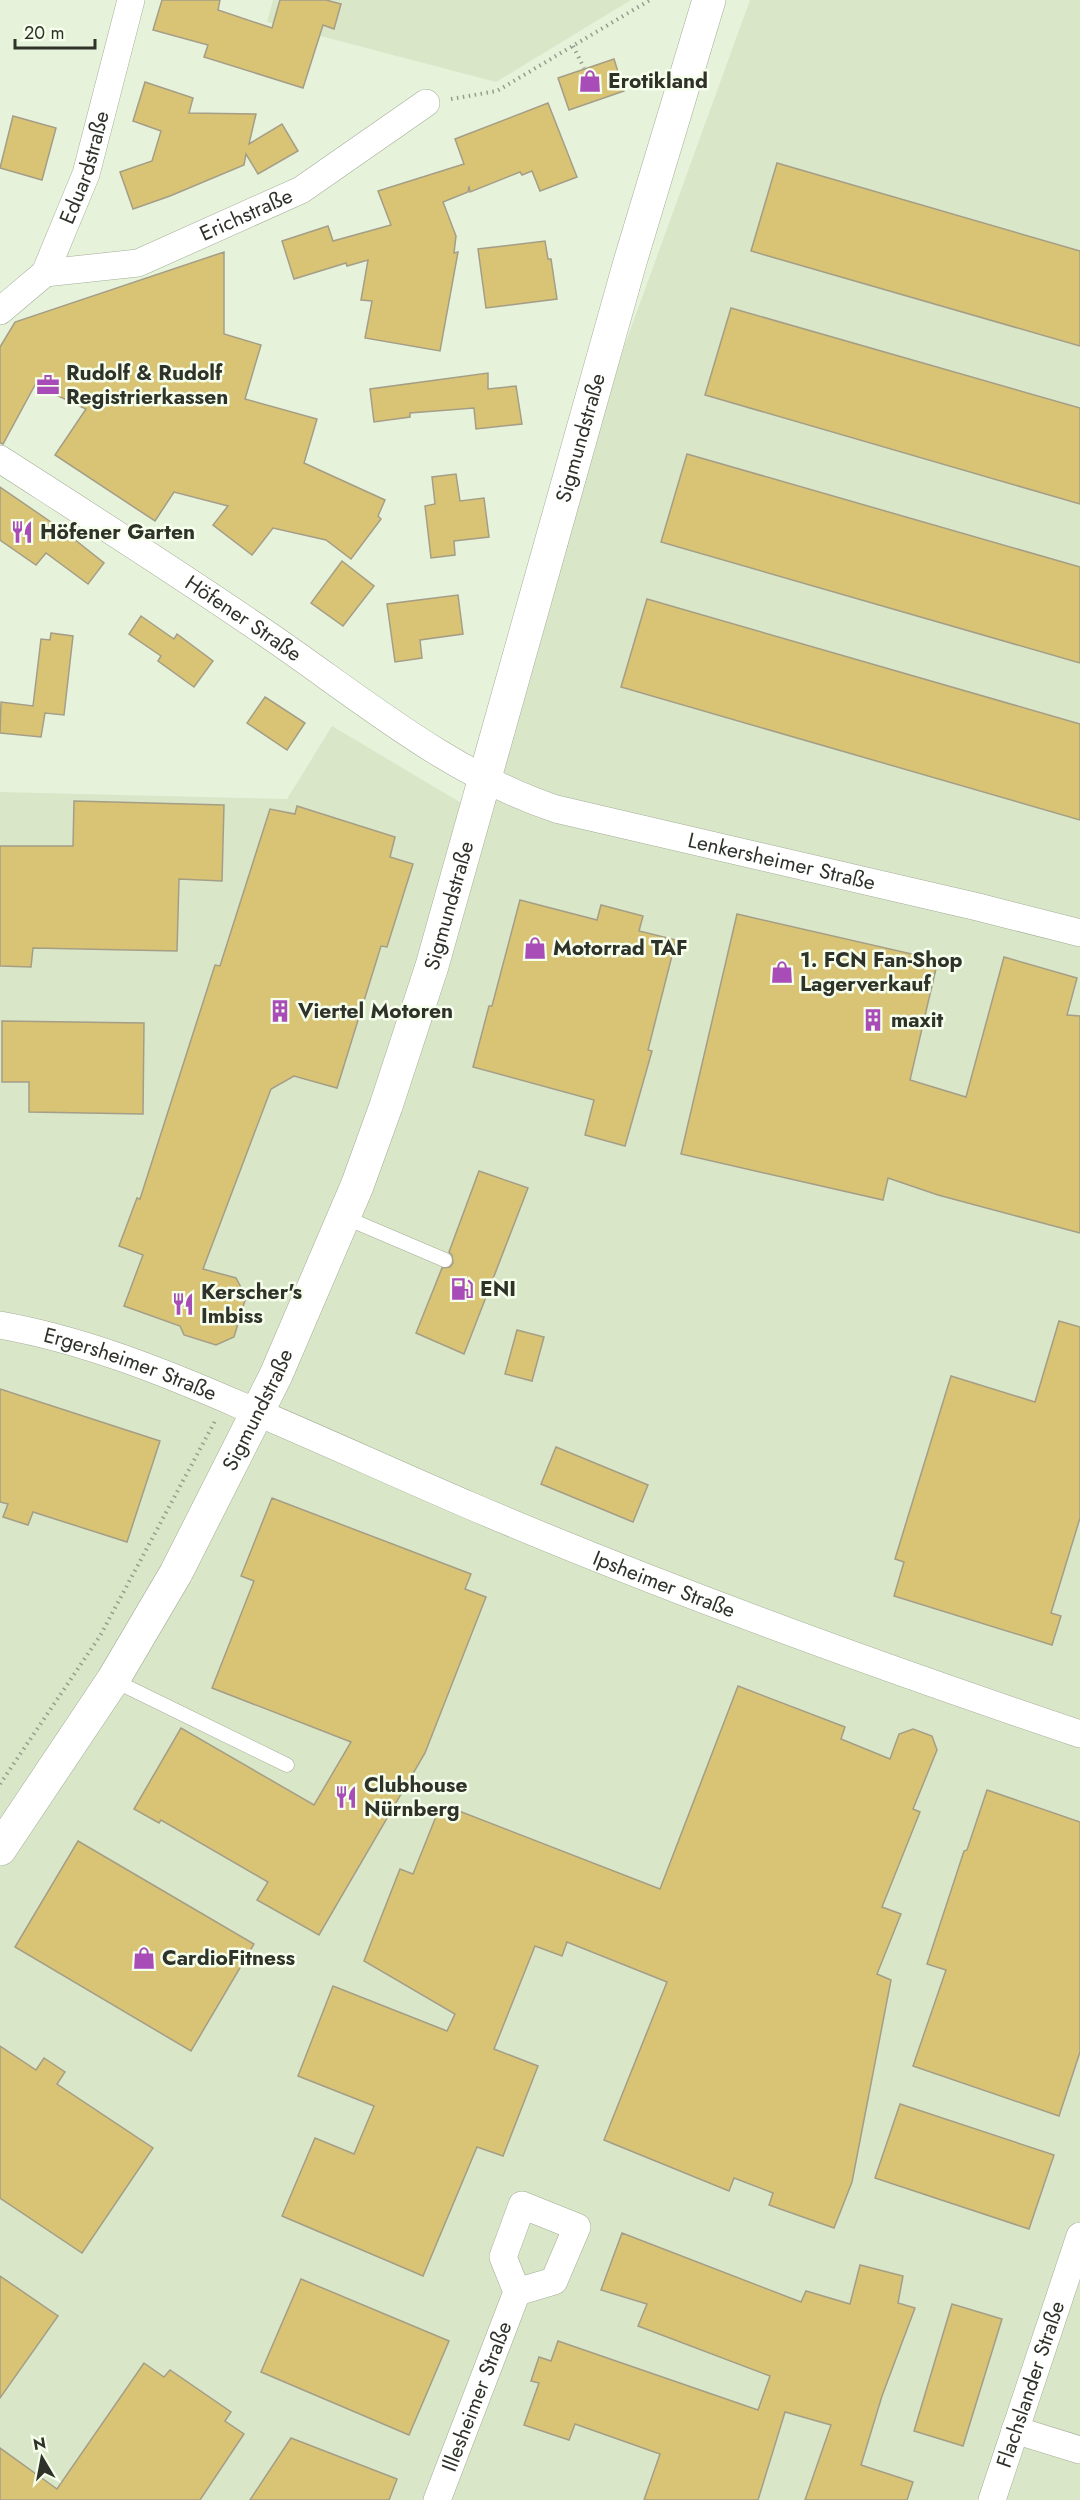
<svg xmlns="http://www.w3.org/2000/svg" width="1080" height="2500" font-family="Jost,sans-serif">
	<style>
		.built { fill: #d9e6c8 }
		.building { fill: #d9c375; stroke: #a49e87; stroke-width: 1.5 }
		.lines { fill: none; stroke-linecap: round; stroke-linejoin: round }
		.lane-casing { stroke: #a3ad97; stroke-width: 15 }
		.street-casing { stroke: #a3ad97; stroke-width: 28 }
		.secondary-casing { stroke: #a3ad97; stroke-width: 34 }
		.path { stroke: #969e8d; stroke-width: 4; stroke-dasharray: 1.5 4.5; stroke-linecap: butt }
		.lane { stroke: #fff; stroke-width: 14 }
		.street { stroke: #fff; stroke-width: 27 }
		.secondary { stroke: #fff; stroke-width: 33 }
		.labels { text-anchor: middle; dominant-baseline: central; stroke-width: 5; stroke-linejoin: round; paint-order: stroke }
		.poi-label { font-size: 21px; font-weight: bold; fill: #2e3229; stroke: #f6feec; text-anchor: start }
		.street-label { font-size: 21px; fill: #2e3229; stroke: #f6feec }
	</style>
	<rect width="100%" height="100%" fill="#e7f2db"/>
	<g class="built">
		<path d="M273 0H631L496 82 267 22Z"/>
		<path d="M750 0H1080V2500H0V792L287 799 332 726 463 804 480 744Z"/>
	</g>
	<g class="building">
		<path d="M162 0H220L218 10 272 28 280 0H326L341 4 334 29 323 25 303 88 204 57 208 45 153 30Z"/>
		<path d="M614 59 624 91 569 110 558 78Z"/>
		<path d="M145 82 193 98 189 113 256 114 249 144 282 124 298 151 258 174 246 154 244 165 170 196 133 209 120 172 152 161 161 131 133 121Z"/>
		<path d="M548 103 577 177 540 191 532 171 522 175 520 172 470 192 469 186 468 192 443 202 456 236 454 253 458 252 440 351 365 338 372 301 361 300 368 260 347 266 346 263 294 279 282 241 328 226 333 241 391 225 378 191 464 164 455 139Z"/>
		<path d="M13 116 56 128 42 180 0 168Z"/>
		<path d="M777 163 1080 251V346L751 251Z"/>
		<path d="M545 241 548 259H551L557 299 486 308 478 249Z"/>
		<path d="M224 252V334L261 345 245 399 317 419 304 463 385 500 378 516 381 519 351 559 326 540 273 528 252 555 213 525 228 506 174 492 155 521 55 455 86 409 35 385 3 444 0 443V347L15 322Z"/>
		<path d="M731 308 1080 408V504L705 395Z"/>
		<path d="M488 373V389L516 386 522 424 476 429 474 408 410 413V417L374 422 370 389Z"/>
		<path d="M687 454 1080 567V663L661 542Z"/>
		<path d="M456 474 460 501 484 498 489 537 454 541 455 555 431 558 425 506 435 504 432 477Z"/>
		<path d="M0 487 64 531 104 563 88 584 46 553 36 565 0 540Z"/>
		<path d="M342 561 374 586 343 626 311 603Z"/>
		<path d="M458 595 463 634 420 640 422 658 395 662 387 604Z"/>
		<path d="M647 599 1080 724V820L621 687Z"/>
		<path d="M141 616 174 639 177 634 213 661 194 687 158 661 161 656 129 634Z"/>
		<path d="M51 633 73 636 64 715 45 713 41 737 0 733 1 702 33 706 41 639 50 640Z"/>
		<path d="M265 697 305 723 287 750 247 723Z"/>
		<path d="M74 801 224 805 222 881 179 879 177 951 33 948 31 967 0 966V846H73Z"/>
		<path d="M297 806 395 837 390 857 413 864 387 947 381 946 337 1088 294 1076 271 1089 203 1269 236 1278 246 1297 234 1337 216 1345 184 1335 180 1326 124 1306 143 1255 119 1246 137 1198 140 1199 215 965 220 966 270 809 295 814Z"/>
		<path d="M520 900 597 920 601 905 643 916 639 931 676 940 648 1050 652 1051 625 1146 585 1135 594 1100 473 1067 489 1006H492Z"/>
		<path d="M737 914 938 960 910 1080 966 1097 1004 957 1077 978 1067 1015 1080 1016V1233L938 1195 888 1178 883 1200 681 1154Z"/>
		<path d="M2 1021 144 1023 143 1114 29 1112V1082H2Z"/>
		<path d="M479 1171 528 1188 464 1354 416 1333 442 1268 450 1267 453 1263 452 1255 449 1252Z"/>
		<path d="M1059 1321 1080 1327V1518L1051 1613 1061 1616 1052 1645 894 1596 904 1562 895 1559 951 1376 1035 1402Z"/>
		<path d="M517 1330 544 1337 532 1381 505 1374Z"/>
		<path d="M0 1389 160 1441 127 1542 33 1512 28 1525 3 1517 8 1504 0 1502Z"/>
		<path d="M556 1447 648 1485 633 1522 541 1484Z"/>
		<path d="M272 1498 471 1574 465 1589 486 1597 425 1753 319 1935 257 1900 268 1882 161 1820 159 1823 134 1809 181 1728 314 1805 351 1742 212 1688 254 1581 241 1576Z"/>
		<path d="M738 1686 845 1727 841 1739 890 1759 899 1734 913 1729 932 1736 937 1750 913 1809 920 1812 882 1907 901 1914 877 1974 891 1980 852 2182 834 2228 769 2205 773 2193 734 2178 729 2191 604 2140 667 1982 567 1942 562 1956 535 1946 494 2049 538 2066 503 2156 477 2147 423 2276 282 2216 315 2138 354 2154 374 2106 298 2076 333 1986 447 2031 455 2014 364 1961 400 1869 413 1874 441 1804 660 1889Z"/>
		<path d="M987 1790 1080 1822V2052L1059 2116 913 2066 946 1970 927 1964 964 1851 967 1850Z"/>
		<path d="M78 1841 254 1944 191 2051 15 1947Z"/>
		<path d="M0 2046 36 2070 44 2058 65 2072 57 2084 153 2148 82 2253 0 2198Z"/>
		<path d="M900 2104 1054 2155 1029 2229 875 2178Z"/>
		<path d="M622 2233 801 2302 806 2291 850 2304 860 2265 903 2276 898 2303 915 2308 882 2396 861 2465 913 2482 907 2500H805L831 2425 785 2412 758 2500H644L660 2454 575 2424 569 2440 524 2425 539 2383 531 2381 539 2357 551 2361 558 2341 758 2410 770 2376 638 2326 647 2304 601 2290Z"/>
		<path d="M0 2276 58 2316 0 2398Z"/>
		<path d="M301 2279 449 2341 409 2435 261 2372Z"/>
		<path d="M952 2304 1002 2319 963 2446 914 2431Z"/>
		<path d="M144 2363 164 2377 170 2370 231 2412 225 2421 244 2434 200 2500H0V2448L57 2489Z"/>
		<path d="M291 2438 397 2479 389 2500H250Z"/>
	</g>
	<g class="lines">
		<g class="lane-casing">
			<g id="lane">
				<path d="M344 1217 445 1260"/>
				<path d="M113 1680 287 1765"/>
			</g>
		</g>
		<g class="street-casing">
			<g id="street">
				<path id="s1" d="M45 273 138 263 301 190 426 103"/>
				<path id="s2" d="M0 311 45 273 86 174 131 0"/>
				<path id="s3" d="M0 459C93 519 186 578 277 641 365 702 453 775 556 809L978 907 1080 933"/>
				<path id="s4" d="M0 1325C84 1340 164 1372 242 1406 318 1438 394 1473 471 1506 670 1591 875 1665 1080 1734"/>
				<path d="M1015 2430 1080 2450"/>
				<path id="s5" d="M437 2500 517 2292 503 2257 522 2205 577 2227 554 2281 517 2292"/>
				<path id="s6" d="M992 2500 1080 2236"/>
			</g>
		</g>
		<g class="secondary-casing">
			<g id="secondary">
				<path id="s7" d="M0 1849 113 1680 176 1573 276 1375 357 1186 386 1106 432 966 630 262 709 0"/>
			</g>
		</g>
		<g class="path">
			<path d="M573 46 584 68"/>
			<path d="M451 99 497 91 650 0"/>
			<path d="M0 1784 100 1636 215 1421"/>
		</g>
		<use href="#lane" class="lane"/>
		<use href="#street" class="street"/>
		<use href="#secondary" class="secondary"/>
	</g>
	<defs>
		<g id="shop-bare" transform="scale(1.8)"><path d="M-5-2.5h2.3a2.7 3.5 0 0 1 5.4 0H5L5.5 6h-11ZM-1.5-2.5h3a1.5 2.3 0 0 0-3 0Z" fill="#a84db8" stroke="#f6feec" stroke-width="2.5" paint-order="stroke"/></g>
		<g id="office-bare" transform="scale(1.8)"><path d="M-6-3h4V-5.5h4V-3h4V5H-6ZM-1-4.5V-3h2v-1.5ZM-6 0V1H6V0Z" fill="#a84db8" stroke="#f6feec" stroke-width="2.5" paint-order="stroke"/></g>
		<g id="restaurant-bare" transform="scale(1.8)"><path d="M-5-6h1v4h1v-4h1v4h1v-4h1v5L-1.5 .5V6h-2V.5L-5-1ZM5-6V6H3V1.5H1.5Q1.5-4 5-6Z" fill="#a84db8" stroke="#f6feec" stroke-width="2.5" paint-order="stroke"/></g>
		<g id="building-bare" transform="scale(1.8)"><path d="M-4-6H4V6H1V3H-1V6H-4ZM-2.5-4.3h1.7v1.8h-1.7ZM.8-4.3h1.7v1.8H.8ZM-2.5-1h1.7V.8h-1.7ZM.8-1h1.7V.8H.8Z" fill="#a84db8" stroke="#f6feec" stroke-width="2.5" paint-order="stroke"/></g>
		<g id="fuel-bare" transform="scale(1.8)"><path d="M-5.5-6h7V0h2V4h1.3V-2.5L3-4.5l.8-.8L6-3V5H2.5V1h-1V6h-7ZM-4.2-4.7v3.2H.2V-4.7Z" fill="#a84db8" stroke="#f6feec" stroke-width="2.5" paint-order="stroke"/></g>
	</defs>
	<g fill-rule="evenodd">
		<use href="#shop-bare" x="590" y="81"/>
		<use href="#office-bare" x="48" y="385"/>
		<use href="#restaurant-bare" x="22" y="532"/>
		<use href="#shop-bare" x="535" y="948"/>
		<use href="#shop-bare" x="782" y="972"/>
		<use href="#building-bare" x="280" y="1011"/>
		<use href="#building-bare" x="873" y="1020"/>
		<use href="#fuel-bare" x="462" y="1289"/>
		<use href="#restaurant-bare" x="183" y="1304"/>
		<use href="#restaurant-bare" x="346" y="1797"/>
		<use href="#shop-bare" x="144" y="1958"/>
	</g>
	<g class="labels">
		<g class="poi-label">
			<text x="608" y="81">Erotikland</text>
			<text x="66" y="373">Rudolf &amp; Rudolf<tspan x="66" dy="24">Registrierkassen</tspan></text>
			<text x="40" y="532">Höfener Garten</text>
			<text x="553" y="948">Motorrad TAF</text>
			<text x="800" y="960">1. FCN Fan-Shop<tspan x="800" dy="24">Lagerverkauf</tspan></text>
			<text x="298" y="1011">Viertel Motoren</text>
			<text x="891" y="1020">maxit</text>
			<text x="480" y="1289">ENI</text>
			<text x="201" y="1292">Kerscher's<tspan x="201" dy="24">Imbiss</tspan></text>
			<text x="364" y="1785">Clubhouse<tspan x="364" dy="24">Nürnberg</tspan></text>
			<text x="162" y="1958">CardioFitness</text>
		</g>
		<g class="street-label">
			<text stroke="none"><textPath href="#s2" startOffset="172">Eduardstraße</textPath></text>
			<text stroke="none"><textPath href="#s1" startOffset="212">Erichstraße</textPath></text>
			<text stroke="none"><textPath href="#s7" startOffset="1536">Sigmundstraße</textPath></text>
			<text stroke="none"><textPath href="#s3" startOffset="291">Höfener Straße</textPath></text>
			<text stroke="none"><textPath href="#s3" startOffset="890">Lenkersheimer Straße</textPath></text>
			<text stroke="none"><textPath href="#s7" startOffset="1050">Sigmundstraße</textPath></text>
			<text stroke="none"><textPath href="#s4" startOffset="136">Ergersheimer Straße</textPath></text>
			<text stroke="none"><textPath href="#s7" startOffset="510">Sigmundstraße</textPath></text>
			<text stroke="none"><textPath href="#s4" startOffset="714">Ipsheimer Straße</textPath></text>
			<text stroke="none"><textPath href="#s6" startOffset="122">Flachslander Straße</textPath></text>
			<text stroke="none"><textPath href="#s5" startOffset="111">Illesheimer Straße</textPath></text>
		</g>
	</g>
	<g transform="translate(42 2458) rotate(350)" stroke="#f6feec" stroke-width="4.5" paint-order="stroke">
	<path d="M0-4.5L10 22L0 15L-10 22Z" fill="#2e3229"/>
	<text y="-9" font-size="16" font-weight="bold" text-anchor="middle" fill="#2e3229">N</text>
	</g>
	<path d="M15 39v9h80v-9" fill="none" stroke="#2e3229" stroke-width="3"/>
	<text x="24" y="39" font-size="18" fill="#2e3229" stroke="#f6feec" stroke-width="4.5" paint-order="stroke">20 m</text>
</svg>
